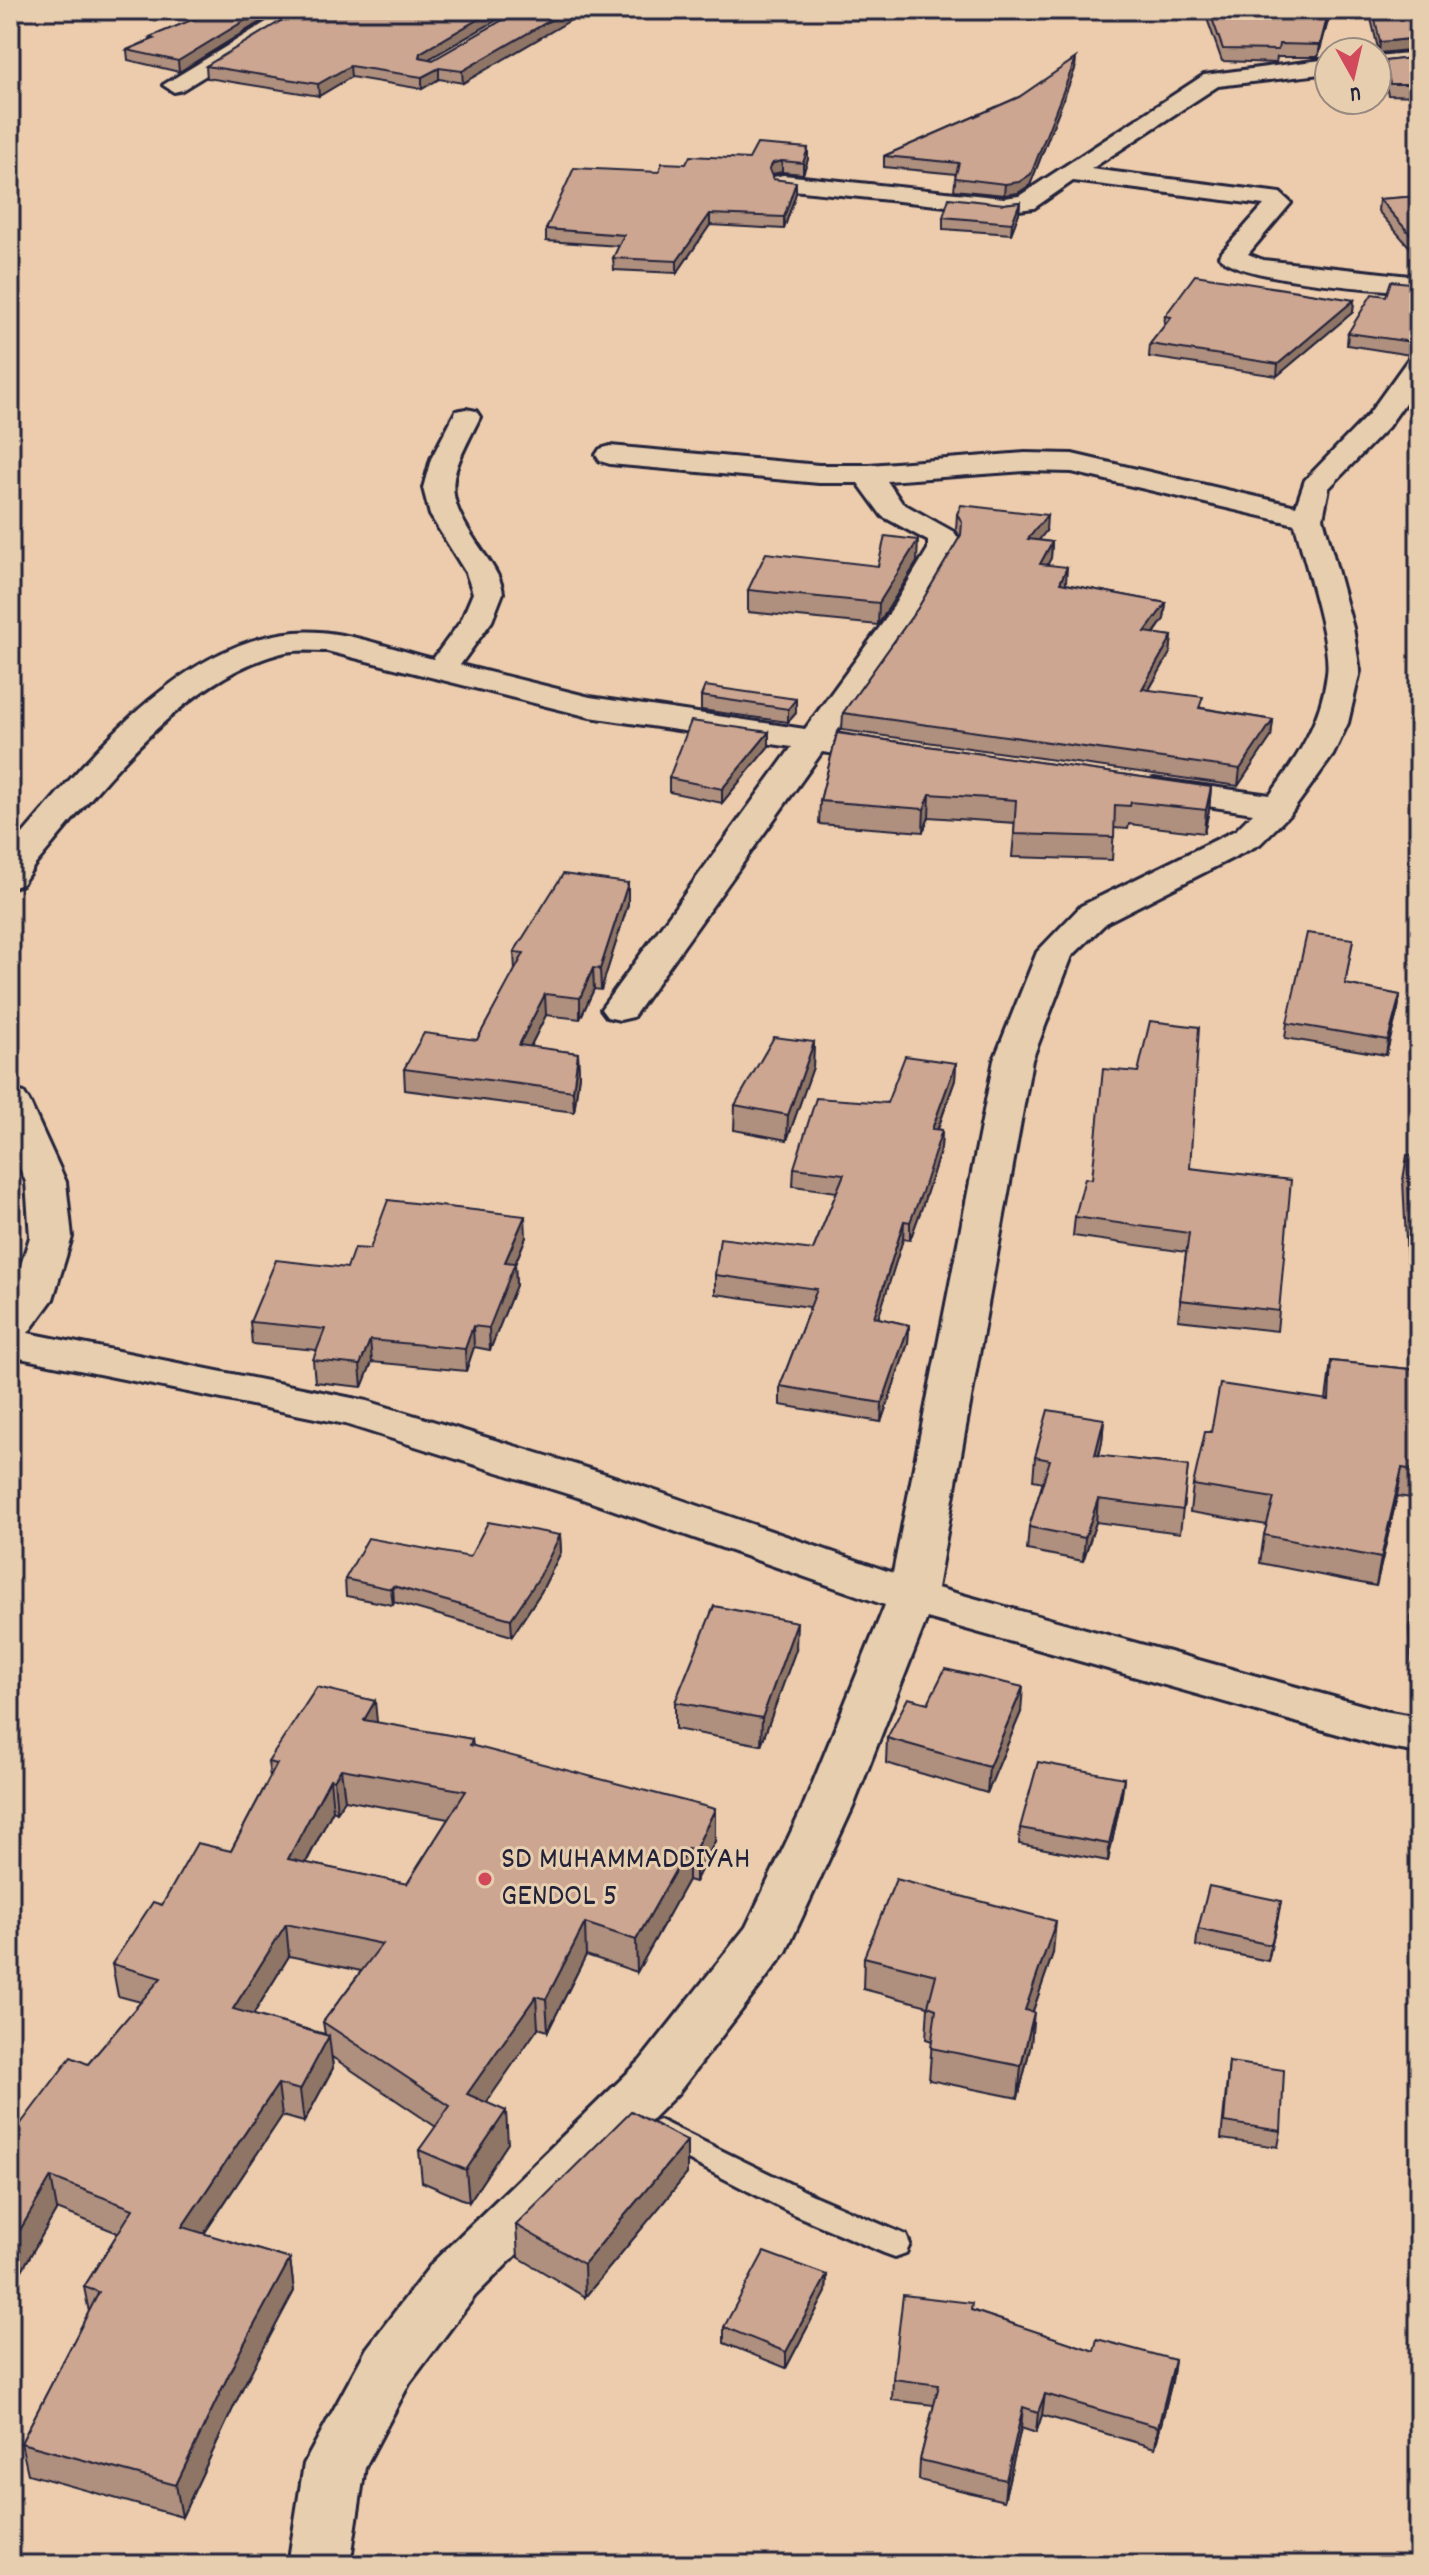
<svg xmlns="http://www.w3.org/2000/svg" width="1429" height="2575" font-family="Dekko,sans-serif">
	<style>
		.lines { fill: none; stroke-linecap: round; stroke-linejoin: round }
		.lane-casing { stroke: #22223b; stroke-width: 6 }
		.street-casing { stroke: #22223b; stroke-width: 6 }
		.lane { fill: #e7ceaf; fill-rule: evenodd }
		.street { fill: #e7ceaf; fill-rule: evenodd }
		.wall { fill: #af8f7d; stroke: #22223b; stroke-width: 2; fill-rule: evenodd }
		.shaded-wall { fill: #8f7466; stroke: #22223b; stroke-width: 2 }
		.building { fill: #cca691; stroke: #22223b; stroke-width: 2; fill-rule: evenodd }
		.poi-dot { fill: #d1495b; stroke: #e7ceaf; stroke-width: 3 }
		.labels { text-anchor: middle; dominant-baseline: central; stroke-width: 6; stroke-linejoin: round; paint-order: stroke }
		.near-poi-label { font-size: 32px; fill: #22223b; stroke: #e7ceaf; text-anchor: start }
	</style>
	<rect width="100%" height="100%" fill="#ecccac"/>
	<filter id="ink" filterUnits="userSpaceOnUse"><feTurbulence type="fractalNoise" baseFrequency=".0125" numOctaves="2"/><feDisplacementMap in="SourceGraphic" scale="16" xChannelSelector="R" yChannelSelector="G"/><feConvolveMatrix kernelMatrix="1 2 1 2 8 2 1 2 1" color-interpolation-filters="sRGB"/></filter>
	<g filter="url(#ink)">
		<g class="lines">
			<g class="lane-casing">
				<path id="lane" d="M659 2120 815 2196 906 2235 910 2244 906 2253 895 2257 884 2253 793 2214 649 2140 644 2132 649 2124Z"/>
			</g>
			<g class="street-casing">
				<g id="street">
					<path d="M286 10H312L182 90 174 92 163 85Z"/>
					<path d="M1419 52V66L1377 70V56Z"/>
					<path d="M1329 59V73L1218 86 1091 169 1280 193 1291 203 1248 254 1263 260 1419 277V293C1383 289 1237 281 1219 256L1223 251 1264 205 1073 181 1034 208 1004 212 783 189 774 187 771 182 774 177 783 175 1004 198 1019 196 1204 75Z"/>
					<path d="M1419 356V383L1388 427 1329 488 1323 518 1353 628 1360 671 1348 723 1333 755 1291 813 1260 844 1107 922 1072 956 1032 1060 937 1588 1384 1711 1419 1717V1753L1384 1747 927 1618 853 1807 786 1952 678 2093 475 2296 409 2384 365 2467 350 2565H288L304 2464 367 2348 433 2262 640 2061 746 1927 803 1807 885 1605 574 1496 345 1424 10 1356V1299L30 1237 26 1182 10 1146V1089L24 1093 29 1101 66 1182 72 1237 53 1299 28 1333 367 1401 606 1474 893 1573 994 1060 1037 952 1081 906 1236 830 1253 813 1142 796 1137 789 1142 782 1154 779 1270 795C1298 757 1321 722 1327 674 1332 643 1303 558 1295 524L1072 472 1025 471 887 481 902 503 954 532 958 538V549L915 622 835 734 903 745 908 752 903 759 891 762 822 752 633 1017 620 1020 607 1017 601 1009 792 747 590 717 327 651C310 651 294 649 278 654 180 681 97 791 34 866L22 884 10 888V849C82 766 176 642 295 632 340 628 389 648 433 659L461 621 473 593 466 573 430 515 423 488 431 459 456 411 466 409 476 411 480 417C450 478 439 489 481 549 490 563 501 576 503 593L492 621 460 665 590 697 805 729 885 620 928 549V541L882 516 858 483H819L610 464 600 461 596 455 600 449 610 446 819 465H869L1025 453 1072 454 1296 506 1305 480 1368 415 1409 358Z"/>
				</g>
			</g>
			<use href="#lane" class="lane"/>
			<use href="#street" class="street"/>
		</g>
		<g class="wall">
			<path d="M147 10H213L208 13 278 11 179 72 128 60 127 50 150 40V37L205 15Z"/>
			<path d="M365 10H514L429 59 433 60 520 10 463 83 439 79 422 89 351 77 319 96 207 78 206 66Z"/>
			<path d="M1204 10H1331L1318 57H1277L1276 63 1222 61Z"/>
			<path d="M1369 10H1419V49L1379 53Z"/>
			<path d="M1419 57V96L1388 95 1383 72 1385 61Z"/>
			<path d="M1075 69 1030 185 1018 193 1004 195 954 190 956 174 884 167V156L1019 97Z"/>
			<path d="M808 148V159L803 174 782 172 773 174 772 176 773 179 796 193 784 229 710 225 677 273 614 270 613 258 619 246 546 241V229L659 172 686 164 749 159Z"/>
			<path d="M1419 196V258L1378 211 1379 199Z"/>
			<path d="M1020 202 1019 213 1011 234 943 229V217L1004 204Z"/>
			<path d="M1419 284 1415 354 1410 355 1347 345 1348 333 1386 296Z"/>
			<path d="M1354 300 1353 312 1277 376 1149 357 1150 344 1164 326 1165 316Z"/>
			<path d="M957 514 1046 531 1038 540 1052 542 1051 558 1047 565 1065 584 1166 603 1164 619 1154 634 1172 636 1170 653 1149 690 1202 708 1273 720 1271 737 1238 786 842 730 843 713 918 608 960 537 956 530Z"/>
			<path d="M917 562 878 625 748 612V590L878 566Z"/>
			<path d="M701 696 796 699V713L788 722 701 710Z"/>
			<path d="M769 732V746L722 803 669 792V778Z"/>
			<path d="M837 733 1211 787 1209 810 1204 833 1129 824 1128 829 1114 828 1112 860 1012 857 1015 823 929 817 923 832 819 824 820 801Z"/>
			<path d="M628 883V904L601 990 594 989 580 1019 546 1015 530 1047 578 1053 579 1075 574 1112 405 1090 404 1069 477 1040 515 971 514 952Z"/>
			<path d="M1353 939 1345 984 1400 995 1398 1009 1386 1055 1285 1038 1287 1023Z"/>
			<path d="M814 1042 813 1067 787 1140 734 1130 735 1105Z"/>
			<path d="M956 1063 955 1080 938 1129 942 1130 941 1148 921 1210 910 1240 903 1239 878 1318 909 1325 908 1343 881 1422 780 1405V1386L810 1307 715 1294V1275L813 1250 837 1192 793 1186 794 1168 887 1103Z"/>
			<path d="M1407 1155 1419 1156V1262L1407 1261 1403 1180Z"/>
			<path d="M1190 1168 1279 1311 1277 1331 1178 1320 1186 1252 1073 1236 1075 1217 1092 1179Z"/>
			<path d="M526 1237 515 1264 516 1285 490 1350 474 1347 466 1371 372 1362 362 1387 315 1382 313 1360 317 1350 252 1344 250 1322 347 1268 370 1249Z"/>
			<path d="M1331 1361 1419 1370V1499L1397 1496 1376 1586 1260 1563 1264 1535 1267 1525 1190 1512 1193 1485 1211 1432 1326 1400Z"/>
			<path d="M1104 1419 1102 1442 1099 1456 1188 1466 1180 1533 1096 1522 1083 1561 1027 1550 1029 1527 1043 1482 1033 1480 1035 1457Z"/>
			<path d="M560 1535 561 1552 541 1592 512 1636 394 1602 393 1605 346 1596 345 1579 470 1557Z"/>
			<path d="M1412 1612 1419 1613V1681H1413L1409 1628Z"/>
			<path d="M796 1649 761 1745 675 1729V1702Z"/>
			<path d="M928 1703 1021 1712 987 1793 886 1763 887 1738Z"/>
			<path d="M377 1723 472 1739 473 1746 715 1841 695 1882 688 1880 637 1972 586 1955 548 2031 538 2028 486 2102 508 2143 469 2202 422 2182 419 2150 436 2127 332 2057 333 2068 304 2122 282 2116 204 2234 290 2259 294 2291 243 2387 182 2517 28 2474 21 2443 89 2312 84 2287 118 2233 57 2209 10 2291V2138L88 2064 141 2002 118 1996 112 1964 162 1905 231 1851 270 1777 268 1762ZM345 1800 448 1819 407 1884 306 1863 333 1810 337 1812ZM289 1956 361 1971 323 2022 325 2034 253 2015Z"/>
			<path d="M1124 1778 1122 1794 1108 1861 1019 1844 1020 1828Z"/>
			<path d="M1278 1917 1268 1961 1196 1946 1198 1929Z"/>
			<path d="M1053 1953 1033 2011 1031 2044 1018 2098 929 2080 932 2041 926 2039 928 2006 863 1989 864 1957Z"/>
			<path d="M1229 2062 1281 2131 1278 2147 1221 2139Z"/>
			<path d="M687 2141V2174L585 2297 518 2257 516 2225Z"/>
			<path d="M827 2275 826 2292 786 2368 724 2343V2327Z"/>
			<path d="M971 2310 1094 2351 1175 2360 1172 2381 1155 2448 1042 2415 1036 2433 1021 2428 1004 2501 919 2480 920 2460 934 2405 892 2400 893 2379Z"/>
		</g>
		<g class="shaded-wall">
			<path d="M262 10H278V11L179 72 178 61Z"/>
			<path d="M494 10H514L420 64 419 57 420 53Z"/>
			<path d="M568 10H588L463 83 462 71Z"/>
			<path d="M1329 10H1331L1318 57 1320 45Z"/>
			<path d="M1419 38V49L1379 53 1380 42Z"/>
			<path d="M1076 58 1075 69 1030 185 1018 193 1004 195 1005 184Z"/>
			<path d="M350 66 351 77 319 96 318 84Z"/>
			<path d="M439 68V79L422 89V77Z"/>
			<path d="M808 148V159L803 174V163Z"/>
			<path d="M782 161V172L773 174 768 180 769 169 773 163Z"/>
			<path d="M796 182V193L784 229V217Z"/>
			<path d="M1020 202 1019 213 1011 234 1012 223Z"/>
			<path d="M710 214V225L677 273V261Z"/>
			<path d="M1354 300 1353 312 1277 376 1278 364Z"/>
			<path d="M1419 337V347L1415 354 1410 355 1412 342Z"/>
			<path d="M1047 515 1046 531 1027 555 1028 539Z"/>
			<path d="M918 540 917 562 878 625 879 603Z"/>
			<path d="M1052 542 1051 558 1039 580 1040 564Z"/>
			<path d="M1067 567 1066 583 1059 599 1060 583Z"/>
			<path d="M1166 603 1164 619 1143 648 1145 632Z"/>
			<path d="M1172 636 1170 653 1140 705 1142 689Z"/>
			<path d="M796 699V713L788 722V709Z"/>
			<path d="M1273 720 1271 737 1238 786 1240 769Z"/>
			<path d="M769 732V746L722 803V789Z"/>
			<path d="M1211 787 1209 810 1204 833 1206 810Z"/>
			<path d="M930 794 929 817 923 832 924 809Z"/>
			<path d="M628 883V904L601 990 600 969Z"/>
			<path d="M593 968 594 989 580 1019V998Z"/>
			<path d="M545 994 546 1015 520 1067 519 1045Z"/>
			<path d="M1400 995 1398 1009 1386 1055 1388 1040Z"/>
			<path d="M814 1042 813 1067 787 1140 788 1115Z"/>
			<path d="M578 1053 579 1075 574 1112 573 1091Z"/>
			<path d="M956 1063 955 1080 931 1147 932 1129Z"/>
			<path d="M942 1130 941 1148 921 1210 910 1240V1222Z"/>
			<path d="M525 1216 526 1237 515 1264 516 1285 490 1350 489 1328 505 1262Z"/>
			<path d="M904 1221 903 1239 873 1335 874 1317Z"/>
			<path d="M909 1325 908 1343 881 1422 882 1403Z"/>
			<path d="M473 1326 474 1347 466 1371 465 1349Z"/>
			<path d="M370 1340 372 1362 362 1387 360 1365Z"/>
			<path d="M1104 1419 1102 1442 1093 1478 1095 1455Z"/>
			<path d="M1402 1468 1397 1496 1376 1586 1381 1558Z"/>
			<path d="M1098 1499 1096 1522 1083 1561 1085 1538Z"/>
			<path d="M560 1535 561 1552 541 1592 512 1636 511 1619Z"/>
			<path d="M393 1586 394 1602 393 1605 391 1589Z"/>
			<path d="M797 1622 796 1649 761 1745 762 1718Z"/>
			<path d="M1023 1687 1021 1712 987 1793 989 1767Z"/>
			<path d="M375 1701 378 1732 364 1720Z"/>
			<path d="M341 1769 345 1800 337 1812 334 1780Z"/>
			<path d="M1124 1778 1122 1794 1108 1861 1109 1844Z"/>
			<path d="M330 1779 333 1810 291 1891 288 1859Z"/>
			<path d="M715 1809V1841L695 1882V1850Z"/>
			<path d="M688 1848V1880L637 1972 636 1940Z"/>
			<path d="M1281 1901 1278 1917 1268 1961 1271 1945Z"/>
			<path d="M1056 1921 1053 1953 1022 2042 1025 2010Z"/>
			<path d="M585 1923 586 1955 548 2031 546 1999Z"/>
			<path d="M286 1924 289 1956 237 2041 233 2009Z"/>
			<path d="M536 1996 538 2028 470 2126 467 2094Z"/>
			<path d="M1034 2012 1031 2044 1018 2098 1021 2066Z"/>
			<path d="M329 2036 333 2068 304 2122 300 2090Z"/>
			<path d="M278 2084 282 2116 187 2259 182 2227Z"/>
			<path d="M506 2111 508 2143 469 2202 466 2170Z"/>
			<path d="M687 2141V2174L585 2297 584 2264Z"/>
			<path d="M51 2177 57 2209 10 2291V2247Z"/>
			<path d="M290 2259 294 2291 243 2387 182 2517 176 2485 238 2355Z"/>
			<path d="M827 2275 826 2292 786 2368V2352Z"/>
			<path d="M1175 2360 1172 2381 1155 2448 1158 2427Z"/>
			<path d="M1045 2394 1042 2415 1036 2433 1038 2412Z"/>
			<path d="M1023 2407 1021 2428 1004 2501 1006 2480Z"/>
		</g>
		<g class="building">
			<path d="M216 10H262L178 61 127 50 154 39 150 37Z"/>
			<path d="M299 10H350L363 12 365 10H494L420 53 419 57 433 60 520 10H568L462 71 439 68 422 77 350 66 318 84 206 66Z"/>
			<path d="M1209 10H1329L1320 45 1279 44 1278 50 1223 49Z"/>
			<path d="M1373 10H1419V38L1380 42Z"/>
			<path d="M1419 57V84H1390L1385 61Z"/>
			<path d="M1076 58 1031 174 1019 182 1005 184 955 178 959 163 884 156 1019 97Z"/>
			<path d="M757 144 808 148 803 163 782 161 773 163 769 169 773 179 796 182 784 217 710 214 677 261 613 258 624 235 546 229 574 168 659 172 662 163 686 164 690 156 749 159Z"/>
			<path d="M1419 196V244L1379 199Z"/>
			<path d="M949 198 1004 204 1020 202 1012 223 943 217Z"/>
			<path d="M1195 275 1354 300 1278 364 1150 344 1171 317 1165 316Z"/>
			<path d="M1391 281 1419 284V337L1416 342H1412L1348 333 1372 294 1386 296Z"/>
			<path d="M961 505 1047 515 1028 539 1052 542 1040 564 1067 567 1060 583 1166 603 1145 632 1172 636 1142 689 1203 697 1199 708 1273 720 1240 769 843 713 918 608 961 535 962 522 957 514Z"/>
			<path d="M885 536 918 540 879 603 748 590 766 553 878 566Z"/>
			<path d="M705 686 796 699 788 709 701 696Z"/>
			<path d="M691 721 769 732 722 789 669 778Z"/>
			<path d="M837 733 1211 787 1206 810 1131 802 1130 806 1115 805 1114 837 1014 834 1016 800 930 794 924 809 820 801Z"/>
			<path d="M563 874 628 883 600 969 593 968 580 998 545 994 519 1045 578 1053 573 1091 404 1069 424 1033 477 1040 524 953 514 952Z"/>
			<path d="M1307 933 1353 939 1345 984 1400 995 1388 1040 1287 1023Z"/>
			<path d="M1150 1021 1199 1027 1190 1168 1291 1180 1279 1311 1180 1300 1189 1233 1075 1217 1085 1178 1092 1179 1103 1069 1138 1072Z"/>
			<path d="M774 1037 814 1042 788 1115 735 1105Z"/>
			<path d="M905 1056 956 1063 932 1129 942 1130 922 1192 910 1222 904 1221 874 1317 909 1325 882 1403 780 1386 817 1289 715 1275 720 1238 813 1250 844 1174 794 1168 816 1098 887 1103Z"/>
			<path d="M1407 1155 1419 1156V1236H1411Z"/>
			<path d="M388 1200 525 1216 505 1262 515 1263 489 1328 473 1326 465 1349 370 1340 360 1365 313 1360 325 1329 250 1322 276 1260 347 1268 354 1248 370 1249Z"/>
			<path d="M1331 1361 1419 1370V1471L1402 1468 1381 1558 1264 1535 1274 1498 1193 1485 1205 1432H1211L1220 1384 1329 1400Z"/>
			<path d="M1048 1410 1104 1419 1095 1455 1188 1466 1183 1510 1098 1499 1085 1538 1029 1527 1050 1460 1035 1457Z"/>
			<path d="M488 1522 560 1535 540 1576 511 1619 393 1586 391 1589 345 1579 368 1538 470 1557Z"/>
			<path d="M714 1606 797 1622 762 1718 675 1702Z"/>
			<path d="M1412 1612 1419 1613V1665H1416Z"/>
			<path d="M945 1669 1023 1687 989 1767 887 1738 908 1698 928 1703Z"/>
			<path d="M317 1687 375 1701 364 1720 472 1739 470 1745 715 1809 695 1850 688 1848 636 1940 585 1923 546 1999 536 1996 467 2094 506 2111 466 2170 419 2150 450 2106 323 2022 382 1944 286 1924 233 2009 329 2036 300 2090 278 2084 182 2227 290 2259 238 2355 176 2485 21 2443 99 2292 84 2287 133 2209 51 2177 10 2247V2138L71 2057 88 2064 161 1978 112 1964 153 1902 162 1905 197 1843 231 1851 277 1764 268 1762ZM341 1769 466 1791 407 1884 288 1859 330 1779 334 1780Z"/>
			<path d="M1038 1762 1124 1778 1109 1844 1020 1828Z"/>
			<path d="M896 1879 1056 1921 1025 2010 1034 2012 1021 2066 931 2048 936 2009 928 2006 936 1975 864 1957Z"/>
			<path d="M1209 1886 1281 1901 1271 1945 1198 1929Z"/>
			<path d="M1229 2062 1284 2070 1281 2131 1224 2122Z"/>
			<path d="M631 2111 687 2141 584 2264 516 2225Z"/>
			<path d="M764 2252 827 2275 786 2352 724 2327Z"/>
			<path d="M903 2295 972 2303 971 2310 1094 2351 1097 2339 1175 2360 1158 2427 1045 2394 1038 2412 1023 2407 1006 2480 920 2460 939 2385 893 2379Z"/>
		</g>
	</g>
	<circle class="poi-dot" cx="485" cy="1879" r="8"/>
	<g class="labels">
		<g class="near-poi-label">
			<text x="501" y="1861">SD MUHAMMADDIYAH<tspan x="501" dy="37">GENDOL 5</tspan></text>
		</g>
	</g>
	<rect width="1429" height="2575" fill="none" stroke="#e7ceaf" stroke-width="40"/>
	<rect x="20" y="20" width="1389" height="2535" fill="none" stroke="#22223b" stroke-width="3" filter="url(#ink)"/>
	<g transform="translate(1353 76) rotate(172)"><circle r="38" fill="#e7ceaf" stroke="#988981" stroke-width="2"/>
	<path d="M0-6L14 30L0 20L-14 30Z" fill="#d1495b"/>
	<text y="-12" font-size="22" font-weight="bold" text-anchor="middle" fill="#22223b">U</text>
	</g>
</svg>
